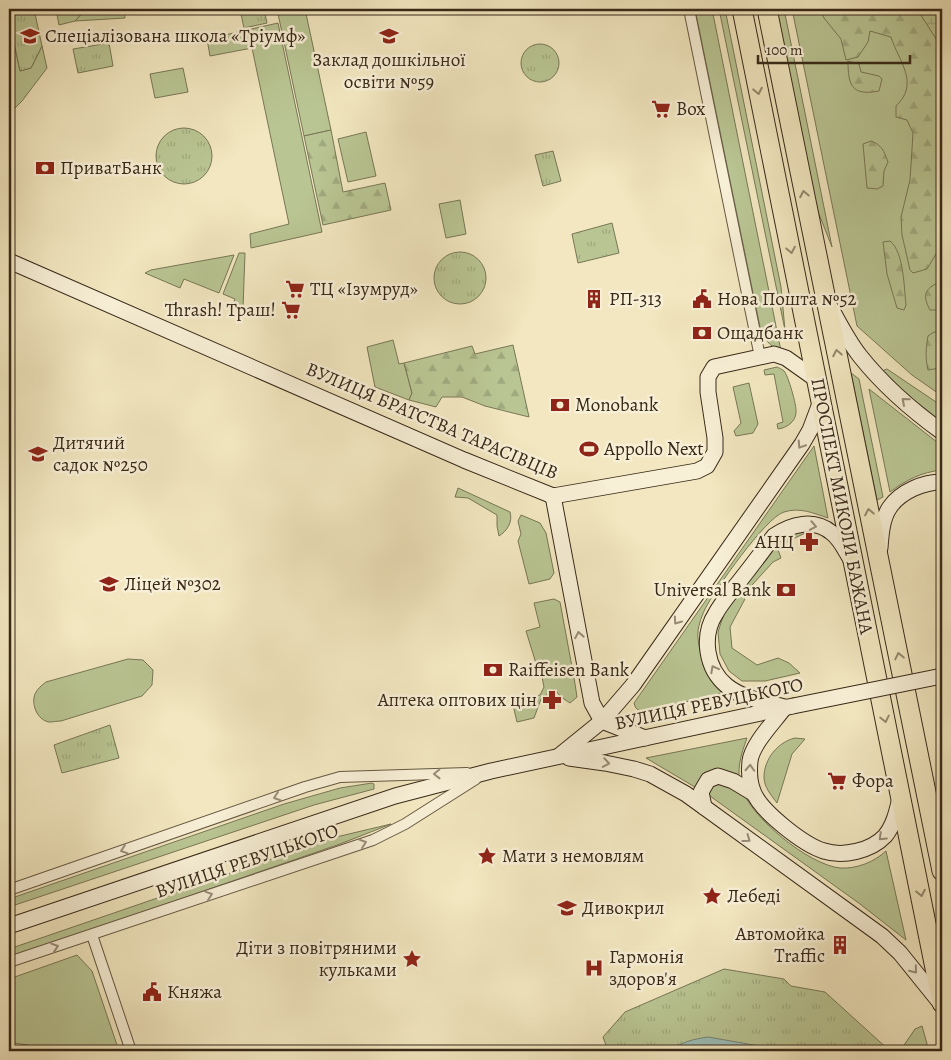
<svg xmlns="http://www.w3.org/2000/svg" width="951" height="1060" font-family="Alegreya,serif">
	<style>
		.grass { fill: #b9c593; stroke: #787756 }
		.forest { fill: url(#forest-firs); stroke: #787756 }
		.wetland { fill: url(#wetland-marsh); stroke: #787756 }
		.park { fill: url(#park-tufts); stroke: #787756 }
		.water { fill: url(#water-ripples); stroke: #748378 }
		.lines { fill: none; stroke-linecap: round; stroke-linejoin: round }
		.street-casing { stroke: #665842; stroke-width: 12 }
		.secondary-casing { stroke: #382918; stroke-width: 17 }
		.highway-casing { stroke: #382918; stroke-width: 21 }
		.street { stroke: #f7efd6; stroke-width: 10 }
		.secondary { stroke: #f7efd6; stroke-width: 15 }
		.highway { stroke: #f2e7c0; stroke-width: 19 }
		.secondary-bridge-casing { stroke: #382918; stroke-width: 17; stroke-linecap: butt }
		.secondary-bridge { stroke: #f7efd6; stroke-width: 15 }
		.oneway { stroke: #95886c }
		.oneway2 { stroke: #988c77 }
		.labels { text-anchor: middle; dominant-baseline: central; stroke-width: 5; stroke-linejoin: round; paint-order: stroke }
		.poi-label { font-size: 19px; fill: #382918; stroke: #f7efd6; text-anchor: start }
		.street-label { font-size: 19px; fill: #382918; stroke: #f7efd6 }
	</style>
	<defs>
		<pattern id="forest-firs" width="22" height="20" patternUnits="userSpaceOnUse" patternTransform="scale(1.25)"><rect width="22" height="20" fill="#b9c593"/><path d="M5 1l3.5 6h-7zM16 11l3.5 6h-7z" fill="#a0a97e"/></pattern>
		<pattern id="wetland-marsh" width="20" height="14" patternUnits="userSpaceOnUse" patternTransform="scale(1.25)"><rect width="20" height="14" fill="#b9c593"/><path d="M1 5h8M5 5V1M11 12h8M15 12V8" fill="none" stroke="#a0a97e"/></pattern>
		<pattern id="park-tufts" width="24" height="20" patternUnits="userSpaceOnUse" patternTransform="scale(1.25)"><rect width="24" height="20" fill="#b9c593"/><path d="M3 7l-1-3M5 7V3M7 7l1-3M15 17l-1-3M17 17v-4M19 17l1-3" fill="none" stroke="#a0a97e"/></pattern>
		<pattern id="water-ripples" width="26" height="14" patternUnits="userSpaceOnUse" patternTransform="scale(1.25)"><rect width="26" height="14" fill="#9cbfb8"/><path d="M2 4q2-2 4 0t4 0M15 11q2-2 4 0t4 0" fill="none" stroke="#809b95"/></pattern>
	</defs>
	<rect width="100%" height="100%" fill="#f2e7c0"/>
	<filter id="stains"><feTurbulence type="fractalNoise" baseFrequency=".004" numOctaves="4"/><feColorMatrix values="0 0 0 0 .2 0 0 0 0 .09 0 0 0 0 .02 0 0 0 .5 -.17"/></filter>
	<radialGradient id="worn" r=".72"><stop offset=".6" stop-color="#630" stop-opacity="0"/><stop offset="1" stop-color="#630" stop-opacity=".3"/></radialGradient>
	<g class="grass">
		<path d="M86 9H124L125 18 75 21Z"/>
		<path d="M277 9H305L331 130 304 136Z"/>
		<path d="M695 9H712L781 351C769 346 764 339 760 327Z"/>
		<path d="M719 9H725L781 287 785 330Z"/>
		<path d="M776 9H784L832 247 817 209Z"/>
		<path d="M792 9H942V396L912 375 857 326Z"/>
		<path d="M9 19 20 71 31 68 42 46 47 68 22 101 9 114Z"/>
		<path d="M278 23 322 232 251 248 250 234 289 224 252 48 210 56 207 39Z"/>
		<path d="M183 68 188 92 155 98 150 74Z"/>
		<path d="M366 132 376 176 348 182 338 139Z"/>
		<path d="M460 200 466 234 446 238 439 204Z"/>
		<path d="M239 253H245L243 308 241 310 232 307 235 299 223 294Z"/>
		<path d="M234 255 219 293 184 279 180 288 145 273 151 270Z"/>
		<path d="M393 340 399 364 404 363 412 393 409 400 375 387 367 347Z"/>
		<path d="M777 367C779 368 782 369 784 371 788 375 797 406 796 412 796 422 786 428 778 429L777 424 783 422 774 374 765 375 764 370Z"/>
		<path d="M887 369 942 406V422L914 400 883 373 884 370Z"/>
		<path d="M851 373 859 379 883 497 877 500Z"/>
		<path d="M749 383 758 424 753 433 736 436 734 431 741 423 733 387Z"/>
		<path d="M869 389 942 446V470C922 472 906 480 890 492Z"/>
		<path d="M814 446 828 518C813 513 800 507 784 512 766 517 714 591 705 609 701 618 697 628 698 638 699 657 711 679 722 693L649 711C641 711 636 712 634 703Z"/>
		<path d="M458 488 510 512C513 522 507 531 499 536L497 526V515L468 498 455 497Z"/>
		<path d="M521 515 540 523 546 533 554 573 550 579 529 584 518 541 521 534 518 521Z"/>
		<path d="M799 530 809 531 777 547 781 558 773 562 742 596 745 599 730 627 732 648 757 665 778 658 789 663 800 673 765 681H742L729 671 720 654 718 632 726 607 775 542Z"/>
		<path d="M554 599 560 602 572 667 539 673 526 631 540 627 534 603Z"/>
		<path d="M128 659 143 660 153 670 152 685 142 696 61 721C58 721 53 722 49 722 37 720 31 704 35 694 37 689 42 685 46 682Z"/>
		<path d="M573 671 577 697 570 703 561 697 554 689 541 699 534 718 517 722 513 705 540 695 544 687 542 677Z"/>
		<path d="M747 738C741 754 736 771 741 787 750 817 809 865 840 868 857 869 874 862 886 851L906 940 860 904 710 796 646 758Z"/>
		<path d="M795 738 805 739 792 754 777 803C771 795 764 787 764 777 764 759 778 742 795 738Z"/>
		<path d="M372 783 374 784V789L314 805 9 907V899L284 804 340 788Z"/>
		<path d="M391 824 340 844 9 958V949L332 838Z"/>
		<path d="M77 955 92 971 119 1051H63L9 1042V979Z"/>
		<path d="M922 1026 929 1051H900L915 1029Z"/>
	</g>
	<g class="forest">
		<path d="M820 9H942V115L939 176 942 187V244L927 269 913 273 910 270 902 235 901 217 910 180 911 165 913 133 907 120 896 117V106C920 83 899 62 891 37L870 31 868 42 858 57 846 60 841 39 824 18Z"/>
		<path d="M848 61 859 64 861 72 879 76 882 79 879 91C852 96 848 86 848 61Z"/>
		<path d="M331 130 343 192 385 183 391 210 323 225 304 136Z"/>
		<path d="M871 141C882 145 884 151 888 162L884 171 883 186 877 189 867 188 863 144Z"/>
		<path d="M890 241C904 252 904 288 906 305L904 310 897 308 887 274 883 242Z"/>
		<path d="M942 281V310H930C921 293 926 288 942 281Z"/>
		<path d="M934 332H942V366L940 368 928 370C925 357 926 348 928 336Z"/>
		<path d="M513 345 529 417 485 406 462 397H442L436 407 409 400 412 393 404 363 472 346 475 354Z"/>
	</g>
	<path class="wetland" d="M917 9H942V48Z"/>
	<g class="park">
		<path d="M9 9H34L42 46 31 68 20 71 9 19Z"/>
		<path d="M56 9H86L75 21 59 25Z"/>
		<path d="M240 9H264L267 23 244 28Z"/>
		<path d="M109 43 113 66 78 73 73 49Z"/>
		<circle cx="540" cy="63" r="19"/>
		<circle cx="184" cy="156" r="28"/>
		<path d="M553 151 561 181 543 186 535 155Z"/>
		<path d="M612 223 619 253 578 263 572 234Z"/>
		<circle cx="460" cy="278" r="26"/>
		<path d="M110 725 119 758 62 773 54 745Z"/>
		<path d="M724 969 784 979 791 986 825 992 890 1051H608L603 1037 625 1012Z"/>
	</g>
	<path class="water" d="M708 1037 782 1050 785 1051H670C681 1042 694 1039 708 1037Z"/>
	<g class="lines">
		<g class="street-casing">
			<g id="street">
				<path d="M689 9 760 357"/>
				<path d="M9 890 305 787 340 777 467 773"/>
				<path d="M92 935 131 1051"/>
				<path d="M9 962 373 840 405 824 476 779"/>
			</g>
		</g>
		<g class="secondary-casing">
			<g id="secondary">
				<path d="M9 261 464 460 553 496 697 471 707 466 715 452V438L708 392V377L714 367 774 354 786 358 817 380"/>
				<path d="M832 310C841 327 849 342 860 356 883 385 913 411 942 432"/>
				<path d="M553 496 592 703 602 721 645 738"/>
				<path d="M880 548C881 535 882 518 890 507 901 491 924 482 942 482"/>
				<path d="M781 706C764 702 742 698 727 686 706 669 701 636 716 613 721 604 728 596 734 588 748 571 761 553 774 536 791 524 814 518 832 533 840 539 845 550 850 558"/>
				<path d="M785 707C775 721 752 744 750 761 749 771 749 781 753 791 760 811 804 845 824 851 843 857 871 851 885 836 894 825 897 811 900 798"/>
				<path d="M560 755 602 721 633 685 802 444 810 430 821 401"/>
				<path d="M569 758 605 763 634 769 650 774 686 794 882 936 900 953 942 1005"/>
				<path d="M704 807 701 792 708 780 718 776 733 781 753 793"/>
				<path d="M9 926 395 796 491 771 793 706"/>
			</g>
		</g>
		<g class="highway-casing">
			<g id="highway">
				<path d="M742 9 942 1003"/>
				<path d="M767 9 942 871"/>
			</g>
		</g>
		<use href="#street" class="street"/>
		<use href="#secondary" class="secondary"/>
		<use href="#highway" class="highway"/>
		<g class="secondary-bridge-casing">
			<path id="secondary-bridge" d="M793 706 942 676"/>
		</g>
		<use href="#secondary-bridge" class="secondary-bridge"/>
	</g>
	<defs><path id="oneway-chevron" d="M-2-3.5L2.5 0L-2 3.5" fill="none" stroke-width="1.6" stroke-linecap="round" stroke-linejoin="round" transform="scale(1.25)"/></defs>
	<g class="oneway">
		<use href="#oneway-chevron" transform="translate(758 91) rotate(79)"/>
		<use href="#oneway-chevron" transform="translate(804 194) rotate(-101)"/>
		<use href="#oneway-chevron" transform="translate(791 250) rotate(79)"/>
		<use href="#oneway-chevron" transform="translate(837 353) rotate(-101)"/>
		<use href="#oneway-chevron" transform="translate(869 512) rotate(-101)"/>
		<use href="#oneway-chevron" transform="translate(899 656) rotate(-102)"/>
		<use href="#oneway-chevron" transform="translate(885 719) rotate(78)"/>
		<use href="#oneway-chevron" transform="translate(921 893) rotate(79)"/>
	</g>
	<g class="oneway2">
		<use href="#oneway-chevron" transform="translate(905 401) rotate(-139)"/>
		<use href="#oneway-chevron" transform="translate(801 445) rotate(123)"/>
		<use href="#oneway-chevron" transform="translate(813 526) rotate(11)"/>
		<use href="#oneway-chevron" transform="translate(677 621) rotate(125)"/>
		<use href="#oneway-chevron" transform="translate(579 635) rotate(-100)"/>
		<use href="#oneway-chevron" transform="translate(714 669) rotate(-118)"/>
		<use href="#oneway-chevron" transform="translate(606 763) rotate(10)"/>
		<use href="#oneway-chevron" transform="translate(750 768) rotate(-87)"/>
		<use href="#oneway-chevron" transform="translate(437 774) rotate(179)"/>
		<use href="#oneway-chevron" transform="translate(277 797) rotate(161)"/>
		<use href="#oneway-chevron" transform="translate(882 837) rotate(136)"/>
		<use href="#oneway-chevron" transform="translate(747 839) rotate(36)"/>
		<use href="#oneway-chevron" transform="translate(363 843) rotate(-19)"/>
		<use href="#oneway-chevron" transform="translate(124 850) rotate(161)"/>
		<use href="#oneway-chevron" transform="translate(209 895) rotate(-19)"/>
		<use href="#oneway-chevron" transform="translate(55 947) rotate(-18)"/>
		<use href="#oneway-chevron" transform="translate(914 970) rotate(51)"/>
	</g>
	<defs>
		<g id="school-bare" transform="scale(1.5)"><path d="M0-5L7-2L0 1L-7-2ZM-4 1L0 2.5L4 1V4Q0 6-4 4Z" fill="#8f2418" stroke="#f7efd6" stroke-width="2.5" paint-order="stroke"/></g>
		<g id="supermarket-bare" transform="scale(1.5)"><path d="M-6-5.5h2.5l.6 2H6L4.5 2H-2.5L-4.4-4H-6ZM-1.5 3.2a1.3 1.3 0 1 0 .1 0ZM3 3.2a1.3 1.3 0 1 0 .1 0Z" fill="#8f2418" stroke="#f7efd6" stroke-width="2.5" paint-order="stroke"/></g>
		<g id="bank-bare" transform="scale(1.5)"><path d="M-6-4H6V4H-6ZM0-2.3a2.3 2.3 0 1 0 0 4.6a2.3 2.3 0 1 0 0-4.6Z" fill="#8f2418" stroke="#f7efd6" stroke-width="2.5" paint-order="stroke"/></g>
		<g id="building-bare" transform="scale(1.5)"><path d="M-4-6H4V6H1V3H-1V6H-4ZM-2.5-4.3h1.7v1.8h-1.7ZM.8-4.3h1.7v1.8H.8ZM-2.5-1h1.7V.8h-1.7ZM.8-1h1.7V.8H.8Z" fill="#8f2418" stroke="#f7efd6" stroke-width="2.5" paint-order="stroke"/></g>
		<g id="civic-bare" transform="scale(1.5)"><path d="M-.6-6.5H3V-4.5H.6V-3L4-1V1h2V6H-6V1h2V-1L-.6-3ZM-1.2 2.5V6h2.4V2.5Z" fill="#8f2418" stroke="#f7efd6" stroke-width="2.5" paint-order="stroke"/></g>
		<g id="stadium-bare" transform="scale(1.5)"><path d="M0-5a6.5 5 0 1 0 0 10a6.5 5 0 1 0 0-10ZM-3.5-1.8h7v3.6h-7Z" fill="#8f2418" stroke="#f7efd6" stroke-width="2.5" paint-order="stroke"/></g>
		<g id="pharmacy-bare" transform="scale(1.5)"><path d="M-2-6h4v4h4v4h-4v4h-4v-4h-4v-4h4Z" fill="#8f2418" stroke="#f7efd6" stroke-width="2.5" paint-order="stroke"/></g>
		<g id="sight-bare" transform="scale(1.5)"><path d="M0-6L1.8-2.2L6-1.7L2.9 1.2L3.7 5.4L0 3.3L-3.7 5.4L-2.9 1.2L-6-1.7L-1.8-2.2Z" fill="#8f2418" stroke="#f7efd6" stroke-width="2.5" paint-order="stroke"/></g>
		<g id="hospital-bare" transform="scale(1.5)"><path d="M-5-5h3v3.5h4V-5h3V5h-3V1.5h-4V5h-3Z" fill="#8f2418" stroke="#f7efd6" stroke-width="2.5" paint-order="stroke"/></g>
	</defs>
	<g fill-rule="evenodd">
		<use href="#school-bare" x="30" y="36"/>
		<use href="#school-bare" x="389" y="36"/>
		<use href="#supermarket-bare" x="661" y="109"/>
		<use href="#bank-bare" x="45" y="168"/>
		<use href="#supermarket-bare" x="295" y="289"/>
		<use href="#building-bare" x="594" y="299"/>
		<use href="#civic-bare" x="702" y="299"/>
		<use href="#supermarket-bare" x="291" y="310"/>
		<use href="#bank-bare" x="702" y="333"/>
		<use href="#bank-bare" x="560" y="405"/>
		<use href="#stadium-bare" x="589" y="449"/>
		<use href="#school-bare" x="38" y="454"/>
		<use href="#pharmacy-bare" x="809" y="542"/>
		<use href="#school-bare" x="109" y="584"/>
		<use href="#bank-bare" x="786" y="590"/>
		<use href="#bank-bare" x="493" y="670"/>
		<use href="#pharmacy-bare" x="552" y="700"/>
		<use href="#supermarket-bare" x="837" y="781"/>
		<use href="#sight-bare" x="487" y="856"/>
		<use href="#sight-bare" x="712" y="896"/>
		<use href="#school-bare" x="567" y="908"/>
		<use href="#building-bare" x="840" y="945"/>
		<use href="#sight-bare" x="412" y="959"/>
		<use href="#hospital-bare" x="594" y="968"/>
		<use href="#civic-bare" x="152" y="992"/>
	</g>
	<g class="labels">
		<g class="poi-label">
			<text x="45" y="36">Спеціалізована школа «Тріумф»</text>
			<text x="389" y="60" text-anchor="middle">Заклад дошкільної<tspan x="389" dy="22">освіти №59</tspan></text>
			<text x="676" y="109">Box</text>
			<text x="60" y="168">ПриватБанк</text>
			<text x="310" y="289">ТЦ «Ізумруд»</text>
			<text x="609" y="299">РП-313</text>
			<text x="717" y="299">Нова Пошта №52</text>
			<text x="276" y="310" text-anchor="end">Thrash! Траш!</text>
			<text x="717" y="333">Ощадбанк</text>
			<text x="575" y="405">Monobank</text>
			<text x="53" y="443">Дитячий<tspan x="53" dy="22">садок №250</tspan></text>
			<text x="604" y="449">Appollo Next</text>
			<text x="794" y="542" text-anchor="end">АНЦ</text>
			<text x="124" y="584">Ліцей №302</text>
			<text x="771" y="590" text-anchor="end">Universal Bank</text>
			<text x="508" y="670">Raiffeisen Bank</text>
			<text x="537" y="700" text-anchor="end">Аптека оптових цін</text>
			<text x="852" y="781">Фора</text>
			<text x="502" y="856">Мати з немовлям</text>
			<text x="727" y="896">Лебеді</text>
			<text x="582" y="908">Дивокрил</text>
			<text x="825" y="934" text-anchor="end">Автомойка<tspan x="825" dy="22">Traffic</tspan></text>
			<text x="397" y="948" text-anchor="end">Діти з повітряними<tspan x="397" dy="22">кульками</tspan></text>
			<text x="609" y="957">Гармонія<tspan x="609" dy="22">здоров'я</tspan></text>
			<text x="167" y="992">Княжа</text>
		</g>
		<g class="street-label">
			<text transform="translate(432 421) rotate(23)">ВУЛИЦЯ БРАТСТВА ТАРАСІВЦІВ</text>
			<text transform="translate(842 506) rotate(79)">ПРОСПЕКТ МИКОЛИ БАЖАНА</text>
			<text transform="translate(709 704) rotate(-12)">ВУЛИЦЯ РЕВУЦЬКОГО</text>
			<text transform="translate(247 861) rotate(-19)">ВУЛИЦЯ РЕВУЦЬКОГО</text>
		</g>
	</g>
	<rect width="951" height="1060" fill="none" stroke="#f2e7c0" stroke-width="30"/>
	<rect x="10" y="10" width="931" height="1040" fill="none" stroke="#382918" stroke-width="2.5"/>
	<rect x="15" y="15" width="921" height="1030" fill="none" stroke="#382918"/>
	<path d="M758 55v8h152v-8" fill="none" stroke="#382918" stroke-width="2.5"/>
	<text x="766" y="55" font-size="15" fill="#382918" stroke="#f7efd6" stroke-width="4" paint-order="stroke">100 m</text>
	<rect width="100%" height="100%" filter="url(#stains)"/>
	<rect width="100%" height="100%" fill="url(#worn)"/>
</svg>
